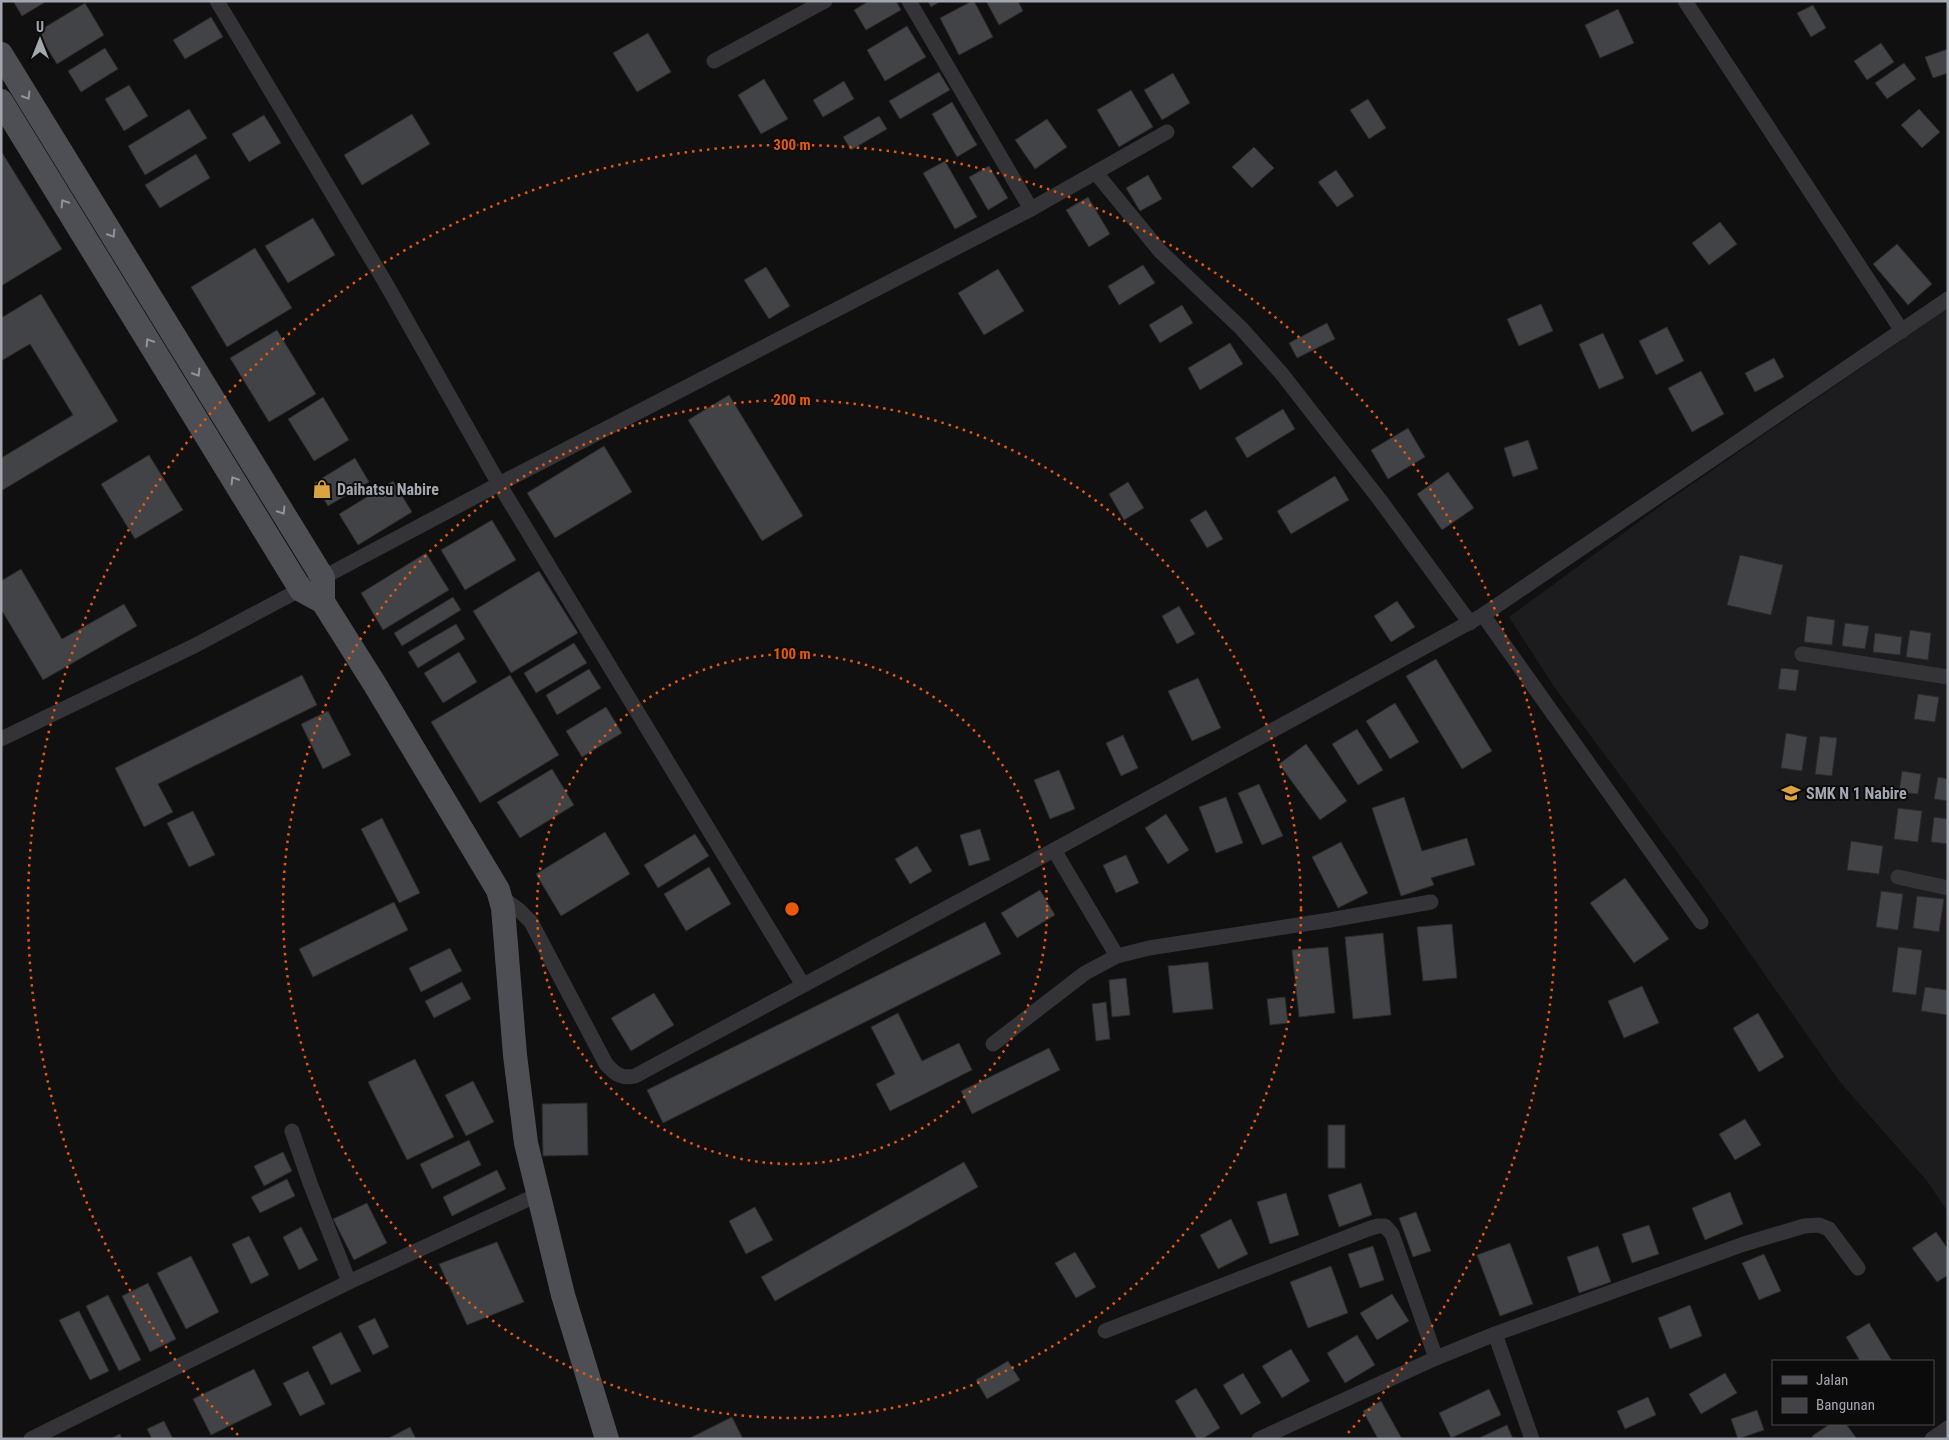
<svg xmlns="http://www.w3.org/2000/svg" width="1949" height="1440" font-family="'Roboto Condensed',sans-serif">
	<style>
		.built { fill: #1c1c1e }
		.building { fill: #424346; stroke: #2a2a2d }
		.lines { fill: none; stroke-linecap: round; stroke-linejoin: round }
		.street { stroke: #343438; stroke-width: 15 }
		.primary { stroke: #4e4f54; stroke-width: 24 }
		.oneway { stroke: #92959e }
		.ring { fill: none; stroke: #e8590c; stroke-width: 2.5; stroke-dasharray: 2.5 5 }
		.labels { text-anchor: middle; dominant-baseline: central; stroke-width: 4; stroke-linejoin: round; paint-order: stroke }
		.poi-label { font-size: 16px; font-weight: bold; fill: #a3a7b0; stroke: #0b0b0c; text-anchor: start }
		.centre { fill: #e8590c; stroke: #0b0b0c; stroke-width: 2.5 }
		.ring-label { font-size: 15px; text-anchor: middle; font-weight: bold; fill: #e8590c; stroke: #0b0b0c; stroke-width: 4; stroke-linejoin: round; paint-order: stroke }
	</style>
	<rect width="100%" height="100%" fill="#101011"/>
	<path class="built" d="M1948 308V1212L1927 1181 1840 1082 1712 899 1555 688 1509 617 1666 502Z"/>
	<g class="building">
		<path d="M13 1H47L22 16Z"/>
		<path d="M869 1H896L901 10 866 30 854 10Z"/>
		<path d="M928 1H941L931 7Z"/>
		<path d="M972 1H974L993 37 959 55 940 18Z"/>
		<path d="M986 1H1018L1023 11 999 25Z"/>
		<path d="M85 3 104 35 57 64 37 32Z"/>
		<path d="M1813 5 1826 28 1811 37 1797 13Z"/>
		<path d="M1618 9 1634 43 1600 58 1585 25Z"/>
		<path d="M211 17 223 37 185 59 173 40Z"/>
		<path d="M907 26 926 57 885 81 867 50Z"/>
		<path d="M648 33 671 72 637 92 613 53Z"/>
		<path d="M1881 43 1894 62 1867 80 1854 61Z"/>
		<path d="M105 48 118 69 81 92 68 71Z"/>
		<path d="M1948 49V73L1933 78 1925 57Z"/>
		<path d="M1904 63 1916 79 1887 99 1875 83Z"/>
		<path d="M939 72 950 90 900 119 889 101Z"/>
		<path d="M1173 73 1190 103 1162 120 1144 90Z"/>
		<path d="M764 79 788 119 761 134 738 95Z"/>
		<path d="M844 81 854 99 823 117 813 100Z"/>
		<path d="M129 85 148 116 124 131 105 99Z"/>
		<path d="M1131 90 1153 127 1119 147 1097 110Z"/>
		<path d="M1368 99 1386 128 1369 139 1350 110Z"/>
		<path d="M952 102 977 145 957 157 932 114Z"/>
		<path d="M189 109 207 138 145 175 128 146Z"/>
		<path d="M1919 109 1940 132 1922 148 1901 125Z"/>
		<path d="M412 114 430 144 362 185 344 155Z"/>
		<path d="M264 115 281 143 249 162 232 134Z"/>
		<path d="M879 116 887 129 851 150 843 137Z"/>
		<path d="M1047 119 1067 147 1035 169 1015 140Z"/>
		<path d="M1254 147 1274 168 1252 188 1232 167Z"/>
		<path d="M1 151 62 249 1 286Z"/>
		<path d="M196 154 210 178 160 208 145 185Z"/>
		<path d="M945 161 977 217 955 229 923 173Z"/>
		<path d="M989 166 1008 198 988 210 969 177Z"/>
		<path d="M1336 170 1354 196 1337 207 1318 182Z"/>
		<path d="M1148 175 1162 199 1140 211 1126 188Z"/>
		<path d="M1088 197 1110 234 1089 247 1066 210Z"/>
		<path d="M313 218 335 255 288 283 265 246Z"/>
		<path d="M1720 222 1737 244 1709 265 1692 243Z"/>
		<path d="M1897 244 1932 284 1908 305 1873 264Z"/>
		<path d="M255 248 292 308 227 347 191 287Z"/>
		<path d="M1143 265 1155 283 1119 305 1108 286Z"/>
		<path d="M766 267 790 306 769 319 744 280Z"/>
		<path d="M998 269 1024 311 984 335 958 293Z"/>
		<path d="M41 294 118 421 1 491V458L73 415 30 344 1 361V318Z"/>
		<path d="M1541 304 1553 331 1519 346 1507 319Z"/>
		<path d="M1182 305 1193 323 1160 343 1149 325Z"/>
		<path d="M1327 323 1335 339 1297 358 1289 343Z"/>
		<path d="M1667 327 1684 361 1656 375 1639 341Z"/>
		<path d="M277 330 316 394 269 422 230 358Z"/>
		<path d="M1603 333 1624 378 1599 389 1579 344Z"/>
		<path d="M1230 343 1243 364 1200 390 1188 368Z"/>
		<path d="M1774 358 1784 377 1755 392 1745 373Z"/>
		<path d="M1701 371 1724 414 1692 432 1668 388Z"/>
		<path d="M729 395 803 516 762 541 688 420Z"/>
		<path d="M323 397 349 440 314 461 288 419Z"/>
		<path d="M1283 409 1295 429 1247 458 1235 438Z"/>
		<path d="M1408 428 1425 457 1388 479 1371 450Z"/>
		<path d="M1528 440 1538 469 1513 477 1504 448Z"/>
		<path d="M604 446 632 492 555 538 527 493Z"/>
		<path d="M149 455 183 510 135 539 101 484Z"/>
		<path d="M355 458 369 482 328 506 314 483Z"/>
		<path d="M1448 472 1474 508 1442 530 1417 494Z"/>
		<path d="M1335 476 1349 500 1291 534 1277 511Z"/>
		<path d="M393 481 412 512 358 545 339 514Z"/>
		<path d="M1128 482 1144 508 1124 520 1109 494Z"/>
		<path d="M1206 510 1223 539 1207 548 1190 520Z"/>
		<path d="M492 520 516 560 465 590 441 550Z"/>
		<path d="M426 553 449 590 383 630 361 593Z"/>
		<path d="M1740 555 1783 565 1771 615 1727 605Z"/>
		<path d="M21 569 62 639 124 604 137 626 43 680 1 609V581Z"/>
		<path d="M539 571 578 633 511 673 473 611Z"/>
		<path d="M453 597 461 610 402 646 394 633Z"/>
		<path d="M1397 601 1415 627 1391 642 1374 616Z"/>
		<path d="M1179 606 1195 634 1177 644 1162 616Z"/>
		<path d="M1807 616 1835 620 1832 645 1804 642Z"/>
		<path d="M1845 623 1869 626 1865 649 1842 646Z"/>
		<path d="M456 624 465 639 418 668 408 652Z"/>
		<path d="M1910 630 1931 633 1928 660 1906 657Z"/>
		<path d="M1875 633 1902 637 1900 655 1873 652Z"/>
		<path d="M574 643 587 663 536 693 524 673Z"/>
		<path d="M459 652 477 682 443 703 424 673Z"/>
		<path d="M1436 659 1492 751 1462 769 1406 676Z"/>
		<path d="M1781 668 1799 670 1796 691 1778 689Z"/>
		<path d="M589 669 601 688 557 715 546 695Z"/>
		<path d="M302 675 317 705 158 784 173 812 144 827 115 768Z"/>
		<path d="M510 675 559 755 480 803 431 722Z"/>
		<path d="M1198 678 1221 728 1192 741 1168 691Z"/>
		<path d="M1918 694 1939 697 1935 722 1914 719Z"/>
		<path d="M1395 703 1419 742 1390 759 1366 721Z"/>
		<path d="M606 707 622 733 582 757 566 731Z"/>
		<path d="M328 711 351 755 323 769 301 724Z"/>
		<path d="M1357 729 1383 770 1358 785 1332 744Z"/>
		<path d="M1786 733 1807 737 1802 771 1781 768Z"/>
		<path d="M1123 735 1138 768 1121 776 1106 743Z"/>
		<path d="M1820 736 1837 738 1832 776 1815 774Z"/>
		<path d="M1306 744 1347 801 1320 820 1279 764Z"/>
		<path d="M552 769 574 805 520 838 497 802Z"/>
		<path d="M1059 770 1075 809 1050 819 1034 780Z"/>
		<path d="M1902 771 1921 774 1918 794 1899 792Z"/>
		<path d="M1938 777 1948 779V801L1934 799Z"/>
		<path d="M1259 784 1283 836 1262 845 1238 793Z"/>
		<path d="M1226 797 1243 843 1216 853 1199 807Z"/>
		<path d="M1404 797 1422 851 1467 838 1475 865 1431 878 1434 885 1401 896 1372 808Z"/>
		<path d="M1898 808 1922 811 1918 842 1894 839Z"/>
		<path d="M193 811 215 855 189 867 167 823Z"/>
		<path d="M1166 814 1189 850 1168 864 1145 828Z"/>
		<path d="M1934 817 1948 819V844L1931 842Z"/>
		<path d="M382 818 420 893 399 903 361 829Z"/>
		<path d="M980 829 990 860 969 866 960 835Z"/>
		<path d="M605 832 630 874 561 916 536 874Z"/>
		<path d="M695 834 709 856 658 888 644 865Z"/>
		<path d="M1851 841 1883 846 1879 874 1847 870Z"/>
		<path d="M1341 842 1368 893 1338 908 1312 857Z"/>
		<path d="M917 846 932 871 910 884 895 859Z"/>
		<path d="M1126 855 1139 883 1116 893 1103 865Z"/>
		<path d="M709 867 731 904 686 931 664 894Z"/>
		<path d="M1625 878 1669 939 1634 963 1590 903Z"/>
		<path d="M1040 890 1055 915 1017 938 1001 913Z"/>
		<path d="M1881 891 1903 894 1898 930 1876 927Z"/>
		<path d="M1917 896 1944 899 1939 932 1913 928Z"/>
		<path d="M394 902 408 930 313 977 299 949Z"/>
		<path d="M985 922 1001 954 663 1123 647 1090Z"/>
		<path d="M1452 924 1457 978 1423 981 1417 927Z"/>
		<path d="M1383 933 1391 1015 1353 1019 1345 937Z"/>
		<path d="M1328 947 1335 1013 1299 1017 1292 950Z"/>
		<path d="M1898 947 1922 950 1916 995 1892 992Z"/>
		<path d="M450 948 462 971 421 992 409 968Z"/>
		<path d="M1208 962 1213 1009 1173 1013 1168 966Z"/>
		<path d="M1126 978 1130 1015 1112 1017 1109 980Z"/>
		<path d="M462 982 471 999 434 1018 425 1001Z"/>
		<path d="M1642 986 1659 1023 1624 1038 1608 1001Z"/>
		<path d="M1925 987 1948 990V1015L1921 1011Z"/>
		<path d="M654 993 674 1025 631 1051 611 1018Z"/>
		<path d="M1285 997 1288 1023 1270 1025 1267 999Z"/>
		<path d="M1106 1002 1110 1039 1096 1041 1092 1004Z"/>
		<path d="M898 1013 922 1061 959 1043 972 1070 890 1111 876 1084 895 1074 871 1027Z"/>
		<path d="M1758 1013 1784 1057 1759 1072 1733 1028Z"/>
		<path d="M1049 1048 1060 1070 972 1114 961 1091Z"/>
		<path d="M415 1059 454 1137 407 1160 368 1082Z"/>
		<path d="M473 1081 494 1122 466 1136 445 1095Z"/>
		<path d="M587 1103 588 1155 543 1156 542 1104Z"/>
		<path d="M1745 1119 1761 1145 1735 1160 1719 1134Z"/>
		<rect x="1328" y="1125" width="17" height="43"/>
		<path d="M469 1140 481 1165 432 1189 420 1164Z"/>
		<path d="M283 1152 292 1171 264 1186 254 1166Z"/>
		<path d="M964 1162 978 1187 775 1301 761 1277Z"/>
		<path d="M497 1170 506 1189 452 1216 443 1197Z"/>
		<path d="M287 1179 295 1196 260 1213 251 1197Z"/>
		<path d="M1361 1183 1372 1215 1339 1227 1328 1195Z"/>
		<path d="M1730 1192 1743 1224 1705 1240 1692 1208Z"/>
		<path d="M1286 1193 1299 1235 1270 1244 1257 1202Z"/>
		<path d="M367 1203 387 1243 354 1260 333 1219Z"/>
		<path d="M755 1207 773 1240 746 1254 729 1221Z"/>
		<path d="M1416 1212 1431 1251 1413 1257 1399 1218Z"/>
		<path d="M1231 1219 1248 1254 1218 1269 1200 1235Z"/>
		<path d="M1649 1225 1659 1254 1632 1263 1622 1234Z"/>
		<path d="M301 1227 318 1260 299 1270 283 1237Z"/>
		<path d="M1936 1232 1948 1249V1275L1937 1282 1912 1248Z"/>
		<path d="M249 1236 269 1275 251 1284 232 1244Z"/>
		<path d="M497 1242 524 1302 467 1325 439 1264Z"/>
		<path d="M1510 1243 1533 1304 1500 1316 1477 1255Z"/>
		<path d="M1373 1246 1384 1280 1360 1288 1348 1254Z"/>
		<path d="M1598 1246 1611 1282 1579 1293 1567 1257Z"/>
		<path d="M1075 1252 1096 1287 1076 1298 1055 1263Z"/>
		<path d="M1764 1254 1781 1291 1759 1300 1742 1263Z"/>
		<path d="M191 1256 219 1312 186 1329 157 1273Z"/>
		<path d="M1331 1266 1348 1313 1308 1328 1290 1282Z"/>
		<path d="M148 1283 176 1339 150 1352 122 1296Z"/>
		<path d="M1392 1294 1409 1321 1377 1340 1360 1313Z"/>
		<path d="M108 1295 141 1360 119 1371 86 1306Z"/>
		<path d="M1690 1305 1702 1336 1670 1349 1658 1318Z"/>
		<path d="M79 1311 109 1371 90 1380 59 1320Z"/>
		<path d="M375 1318 389 1347 373 1355 358 1326Z"/>
		<path d="M1869 1323 1892 1361H1860L1846 1337Z"/>
		<path d="M341 1332 361 1371 331 1385 312 1347Z"/>
		<path d="M1357 1335 1375 1365 1345 1383 1327 1353Z"/>
		<path d="M1291 1349 1310 1381 1282 1398 1262 1366Z"/>
		<path d="M1008 1361 1020 1380 987 1399 976 1380Z"/>
		<path d="M254 1369 272 1405 211 1435 193 1399Z"/>
		<path d="M308 1371 325 1404 300 1416 283 1383Z"/>
		<path d="M1243 1373 1261 1403 1241 1415 1223 1385Z"/>
		<path d="M1725 1373 1737 1393 1701 1414 1689 1394Z"/>
		<path d="M1196 1388 1220 1428 1202 1439H1197L1175 1401Z"/>
		<path d="M1489 1389 1501 1415 1451 1438 1439 1413Z"/>
		<path d="M1648 1397 1656 1415 1625 1429 1617 1411Z"/>
		<path d="M1381 1401 1402 1439H1378L1363 1411Z"/>
		<path d="M1757 1410 1764 1430 1738 1439 1731 1419Z"/>
		<path d="M732 1417 743 1439H688Z"/>
		<path d="M164 1421 173 1439H152L147 1429Z"/>
		<path d="M1830 1424H1846L1857 1439H1814L1812 1436Z"/>
		<path d="M1507 1425 1513 1439H1477Z"/>
		<path d="M410 1427 416 1439H387Z"/>
		<path d="M120 1434 122 1439H110Z"/>
	</g>
	<g class="lines">
		<g class="street">
			<path d="M217 1 385 282 499 484 803 985"/>
			<path d="M909 1 1031 209"/>
			<path d="M1685 1 1902 331"/>
			<path d="M714 61 825 1"/>
			<path d="M1096 173 1160 251 1241 328 1282 374 1380 500 1470 623"/>
			<path d="M1483 615 1701 922"/>
			<path d="M1802 654 1948 677"/>
			<path d="M1 739 194 646 499 484 1031 209 1167 132"/>
			<path d="M1054 850 1117 956"/>
			<path d="M1898 877 1948 888"/>
			<path d="M501 897 519 910 531 922 606 1064C615 1074 621 1079 635 1076L1054 850 1483 615 1948 299"/>
			<path d="M993 1044 1085 973 1117 956 1149 948 1330 920 1431 902"/>
			<path d="M292 1131 310 1183 349 1282"/>
			<path d="M1105 1331 1368 1229 1378 1226H1385L1392 1234 1436 1358"/>
			<path d="M1495 1334 1744 1244 1804 1226 1819 1225 1829 1229 1858 1268"/>
			<path d="M31 1439 349 1282 537 1195"/>
			<path d="M1259 1439 1436 1358 1495 1334 1532 1439"/>
			<path d="M1932 1439 1948 1428"/>
		</g>
		<g class="primary">
			<path d="M1 54 323 578V602"/>
			<path d="M1 101 301 590 323 602 374 683 498 890 503 908 515 1055 526 1143 563 1295 607 1439"/>
		</g>
	</g>
	<defs><path id="oneway-chevron" d="M-2-3.5L2.5 0L-2 3.5" fill="none" stroke-width="1.6" stroke-linecap="round" stroke-linejoin="round" transform="scale(1.25)"/></defs>
	<g class="oneway">
		<use href="#oneway-chevron" transform="translate(27 96) rotate(58)"/>
		<use href="#oneway-chevron" transform="translate(64 203) rotate(-122)"/>
		<use href="#oneway-chevron" transform="translate(112 234) rotate(58)"/>
		<use href="#oneway-chevron" transform="translate(149 342) rotate(-122)"/>
		<use href="#oneway-chevron" transform="translate(197 373) rotate(58)"/>
		<use href="#oneway-chevron" transform="translate(234 480) rotate(-122)"/>
		<use href="#oneway-chevron" transform="translate(282 511) rotate(58)"/>
	</g>
	<g class="ring">
		<circle cx="792" cy="909" r="255"/>
		<circle cx="792" cy="909" r="509"/>
		<path d="M238 1435A764 764 0 1 1 1346 1435"/>
	</g>
	<defs>
		<g id="shop-bare" transform="scale(1.5)"><path d="M-5-2.5h2.3a2.7 3.5 0 0 1 5.4 0H5L5.5 6h-11ZM-1.5-2.5h3a1.5 2.3 0 0 0-3 0Z" fill="#daa33f" stroke="#0b0b0c" stroke-width="2.5" paint-order="stroke"/></g>
		<g id="school-bare" transform="scale(1.5)"><path d="M0-5L7-2L0 1L-7-2ZM-4 1L0 2.5L4 1V4Q0 6-4 4Z" fill="#daa33f" stroke="#0b0b0c" stroke-width="2.5" paint-order="stroke"/></g>
	</defs>
	<g fill-rule="evenodd">
		<use href="#shop-bare" x="322" y="489"/>
		<use href="#school-bare" x="1791" y="793"/>
	</g>
	<g class="labels">
		<g class="poi-label">
			<text x="337" y="489">Daihatsu Nabire</text>
			<text x="1806" y="793">SMK N 1 Nabire</text>
		</g>
	</g>
	<circle cx="792" cy="909" r="8" class="centre"/>
	<g class="ring-label">
		<text x="792" y="150">300 m</text>
		<text x="792" y="405">200 m</text>
		<text x="792" y="659">100 m</text>
	</g>
	<rect width="1949" height="1440" fill="none" stroke="#a3a7b0" stroke-width="5"/>
	<rect x="1772" y="1360" width="162" height="65" fill="#0b0b0c" stroke="#48494e"/>
	<rect x="1782" y="1376" width="25" height="8" fill="#4e4f54" stroke="#48494e"/>
	<text x="1816" y="1385" font-size="15" fill="#a3a7b0">Jalan</text>
	<rect x="1782" y="1398" width="25" height="15" fill="#424346" stroke="#48494e"/>
	<text x="1816" y="1410" font-size="15" fill="#a3a7b0">Bangunan</text>
	<g transform="translate(40 40)" stroke="#0b0b0c" stroke-width="4" paint-order="stroke">
	<path d="M0-4L9 19L0 12L-9 19Z" fill="#a3a7b0"/>
	<text y="-8" font-size="14" font-weight="bold" text-anchor="middle" fill="#a3a7b0">U</text>
	</g>
</svg>
